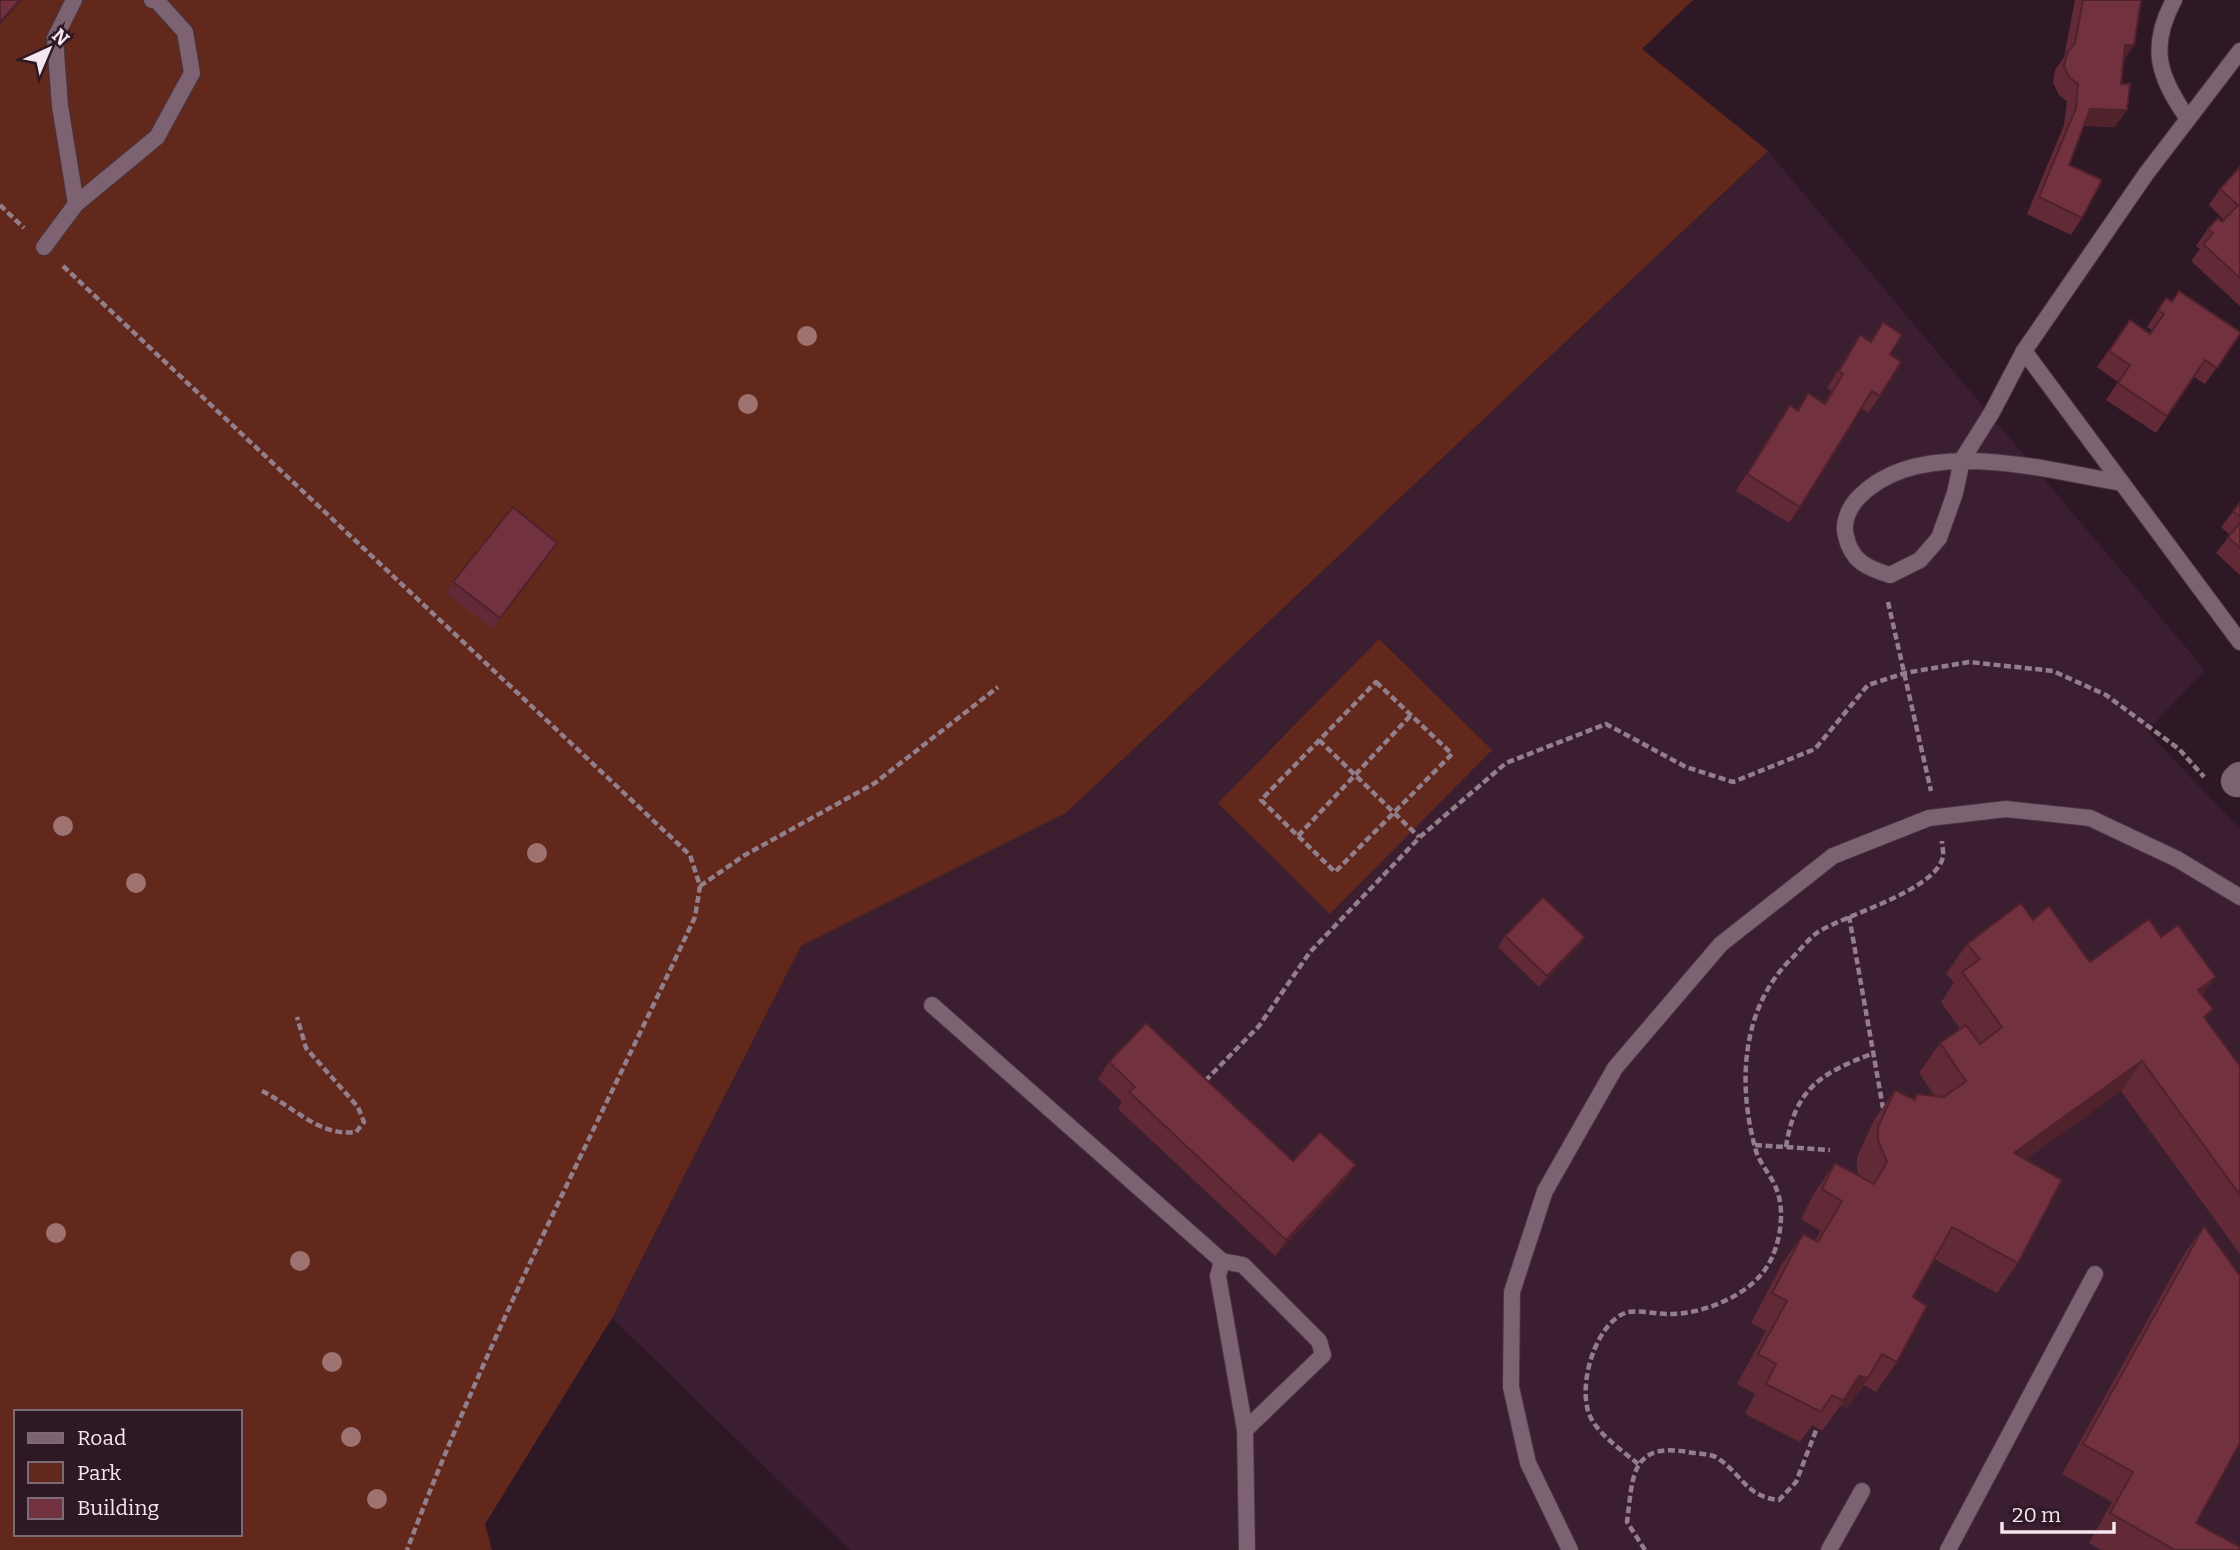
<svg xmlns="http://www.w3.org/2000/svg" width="2240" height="1550" font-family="Bitter,serif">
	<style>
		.built { fill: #3b1e30 }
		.green { fill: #61281b; fill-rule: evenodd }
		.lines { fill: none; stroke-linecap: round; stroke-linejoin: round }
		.lane-casing { stroke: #463540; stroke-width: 18 }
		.street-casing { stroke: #463540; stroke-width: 33 }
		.path { stroke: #927f8b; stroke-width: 4.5; stroke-dasharray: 7 3.5; stroke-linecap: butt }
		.lane { stroke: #7d6272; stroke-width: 16 }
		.street { stroke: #7d6272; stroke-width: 32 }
		.tree { fill: #9d7270 }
		.wall { fill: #612a36 }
		.shaded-wall { fill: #4f222c }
		.building { fill: #71313f; stroke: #4f222c; stroke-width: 2 }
	</style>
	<rect width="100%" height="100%" fill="#2e1826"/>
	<path class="built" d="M1768 151 2205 670 2147 731 2240 829V1550H850L612 1318 801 946 1066 813Z"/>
	<g class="green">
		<path d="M0 0H1693L1642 49 1768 151 1066 813 801 946 612 1318 485 1524 492 1550H0ZM16 1412H240V1534H16Z"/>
		<path d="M1379 639 1492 750 1330 914 1218 803Z"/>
	</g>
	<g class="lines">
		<g class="lane-casing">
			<g id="lane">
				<path d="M74 0 55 38 60 106 76 204"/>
				<path d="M2174 0C2148 48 2159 77 2188 119"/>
				<path d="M44 247 76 204 157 137 192 73 185 32 157 1 152 0"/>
				<path d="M2024 351 2240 642"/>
				<path d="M2122 483C2045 470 1920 434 1859 497 1849 507 1842 523 1846 536 1851 561 1867 568 1890 575L1920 560 1939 538 1955 493 1962 460 1992 412 2024 351 2146 174 2240 51"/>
				<path d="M932 1005 1222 1261"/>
				<path d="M1245 1430 1323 1355 1319 1341 1243 1265 1222 1261 1218 1276 1245 1430 1247 1550"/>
				<path d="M1570 1550 1528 1463 1511 1387 1512 1292 1545 1191 1615 1068 1721 944 1833 856 1929 818 2006 809 2090 818 2177 859 2240 897"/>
				<path d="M1829 1550 1862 1491"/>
				<path d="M1948 1550 2095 1274"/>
			</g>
		</g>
		<g class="street-casing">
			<path id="street" d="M2237 781 2240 778"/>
		</g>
		<g class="path">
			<path d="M0 205 24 228"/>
			<path d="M63 266 690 855 700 886 695 917C597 1127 489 1333 407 1550"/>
			<path d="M1888 602 1931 791"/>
			<path d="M1376 682 1452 754 1335 872 1261 800Z"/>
			<path d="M1319 740 1419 837"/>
			<path d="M1298 836 1411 715"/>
			<path d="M700 886 745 855 875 783 998 687"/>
			<path d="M1849 916 1883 1108"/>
			<path d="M1205 1081 1259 1026 1310 952 1420 837 1506 763 1606 724 1686 767 1733 782 1815 749 1868 685 1905 673 1969 662 2053 671 2106 695 2179 749 2204 777"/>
			<path d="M262 1091C293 1106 319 1137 356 1132L364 1122 358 1107 306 1048 297 1017"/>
			<path d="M1755 1145 1830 1150"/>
			<path d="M1786 1147C1795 1088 1821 1073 1874 1053"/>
			<path d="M1638 1464C1623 1451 1602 1437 1592 1420 1575 1392 1594 1325 1625 1313 1635 1309 1656 1314 1667 1314 1701 1315 1750 1296 1768 1265 1780 1245 1786 1211 1776 1188 1771 1175 1760 1164 1756 1151 1738 1088 1740 1013 1788 962 1798 953 1807 940 1818 932 1847 914 1935 891 1943 857 1944 853 1942 846 1942 841"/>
			<path d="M1645 1550 1627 1522C1633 1477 1630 1442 1688 1452 1697 1454 1711 1453 1719 1459 1743 1476 1747 1497 1779 1500L1796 1482 1817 1428"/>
		</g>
		<use href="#lane" class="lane"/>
		<use href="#street" class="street"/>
	</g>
	<g class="tree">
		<circle cx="807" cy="336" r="10"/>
		<circle cx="748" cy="404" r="10"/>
		<circle cx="63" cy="826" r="10"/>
		<circle cx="537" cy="853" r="10"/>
		<circle cx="136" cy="883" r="10"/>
		<circle cx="56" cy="1233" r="10"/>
		<circle cx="300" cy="1261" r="10"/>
		<circle cx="332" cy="1362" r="10"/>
		<circle cx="351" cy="1437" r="10"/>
		<circle cx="377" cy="1499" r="10"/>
	</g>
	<g class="wall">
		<path d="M2075 0H2141L2124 60 2115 127 2084 126 2069 165 2082 218 2071 235 2027 214 2064 125 2067 101 2059 95 2053 83 2055 70 2064 57Z"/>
		<path d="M2240 167V306L2191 261 2200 249 2196 246 2208 229 2224 220 2209 205 2220 189Z"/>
		<path d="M2166 298 2240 334 2205 384 2194 377 2156 433 2106 400 2118 382 2097 367 2130 320 2150 334 2152 330 2147 327Z"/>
		<path d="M1883 322 1890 354 1880 396 1868 413 1861 408 1800 507 1789 523 1736 491 1778 422 1790 405 1797 410 1808 393 1824 403 1832 391 1827 388 1860 335 1870 342Z"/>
		<path d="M2240 503V575L2216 553 2230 535 2221 527Z"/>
		<path d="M549 554 492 629 445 593 453 582Z"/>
		<path d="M2033 920 2090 962 2202 996 2206 1019 2240 1066V1254L2121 1091 2025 1160 2018 1263 1997 1293 1934 1259 1913 1297 1897 1362 1876 1392 1864 1385 1847 1408 1840 1406 1822 1431 1812 1425 1800 1442 1745 1414 1755 1394 1737 1384 1766 1331 1751 1323 1782 1264 1803 1234 1815 1240 1821 1231 1801 1219 1814 1193 1835 1163 1859 1175 1857 1170V1157L1874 1120 1895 1090 1913 1099 1917 1094 1935 1096 1919 1073 1940 1043 1960 1029 1941 1002 1954 983 1946 974 1967 944Z"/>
		<path d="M1505 936 1585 937 1577 948 1539 987 1498 947Z"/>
		<path d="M1109 1062 1293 1161 1356 1165 1344 1182 1275 1256 1118 1109 1122 1102 1098 1079Z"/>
		<path d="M2204 1226 2196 1523 2240 1550H2101L2089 1543 2112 1502 2062 1474 2183 1256Z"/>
	</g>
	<g class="shaded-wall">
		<path d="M20 0H22L0 25V22Z"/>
		<path d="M2125 45H2134L2123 62Z"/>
		<path d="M2090 109 2127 110 2115 127 2078 125Z"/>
		<path d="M1585 937 1577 948 1539 987 1547 976Z"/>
		<path d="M2216 977 2194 1007 2198 990Z"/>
		<path d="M2142 1061 2121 1091 1993 1183 2014 1153Z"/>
		<path d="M1356 1165 1344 1182 1275 1256 1286 1240Z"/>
		<path d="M1859 1376 1868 1378 1847 1408 1840 1406Z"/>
	</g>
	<g class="building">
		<path d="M0 0H20L0 22Z"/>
		<path d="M2083 0H2141L2134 45H2125L2121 84H2130L2127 110 2090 109 2069 165 2102 180 2082 218 2039 197 2076 108 2078 84 2070 78 2064 67 2067 53 2075 43Z"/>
		<path d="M2240 167V278L2203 244 2213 233 2208 229 2218 218 2222 222 2238 205 2220 189Z"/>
		<path d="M2179 291 2240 332V334L2217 368 2205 360 2167 416 2118 383 2130 365 2109 351 2130 320 2150 334 2164 314 2158 310 2166 298 2172 302Z"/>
		<path d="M1883 322 1902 335 1890 354 1901 362 1880 396 1872 391 1800 507 1747 474 1790 405 1798 411 1808 393 1825 404 1843 374 1839 371 1860 335 1871 342Z"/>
		<path d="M2240 503V517L2233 511Z"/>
		<path d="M513 507 557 543 500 618 453 582Z"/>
		<path d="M2240 523V548L2228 537Z"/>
		<path d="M1543 897 1585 937 1547 976 1505 936Z"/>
		<path d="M2021 903 2033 920 2049 906 2090 962 2149 919 2161 937 2178 925 2216 977 2198 990 2213 1009 2204 1017 2240 1066V1195L2142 1061 2014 1153 2062 1180 2018 1263 1952 1227 1913 1297 1927 1306 1897 1362 1882 1354 1868 1378 1859 1376 1843 1401 1832 1395 1821 1412 1766 1384 1776 1364 1758 1354 1787 1301 1772 1293 1803 1234 1818 1242 1842 1201 1822 1189 1835 1163 1874 1184 1887 1162 1878 1140V1127L1895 1090 1915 1100 1917 1094 1944 1097 1966 1081 1940 1043 1966 1025 1980 1044 2002 1027 1962 972 1980 959 1967 944Z"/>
		<path d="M1146 1023 1293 1161 1320 1132 1356 1165 1286 1240 1129 1092 1135 1087 1109 1062Z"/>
		<path d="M2204 1226 2240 1276V1443L2196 1523 2240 1547V1550H2175L2110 1513 2133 1472 2083 1444Z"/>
	</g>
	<rect x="14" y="1410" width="228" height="126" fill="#2e1826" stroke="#7e6a76" stroke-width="2"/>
	<rect x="28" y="1433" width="35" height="10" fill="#7d6272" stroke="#7e6a76" stroke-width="2"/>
	<text x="77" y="1445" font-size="21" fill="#f5e5ee">Road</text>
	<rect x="28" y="1462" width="35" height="21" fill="#61281b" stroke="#7e6a76" stroke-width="2"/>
	<text x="77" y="1480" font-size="21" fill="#f5e5ee">Park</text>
	<rect x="28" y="1498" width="35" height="21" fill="#71313f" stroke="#7e6a76" stroke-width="2"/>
	<text x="77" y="1515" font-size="21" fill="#f5e5ee">Building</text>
	<g transform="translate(49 49) rotate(44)" stroke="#2e1826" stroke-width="5" paint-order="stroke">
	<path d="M0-5L12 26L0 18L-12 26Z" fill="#f5e5ee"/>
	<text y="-10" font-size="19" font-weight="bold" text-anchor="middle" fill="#f5e5ee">N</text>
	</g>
	<path d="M2002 1522v10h112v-10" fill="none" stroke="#f5e5ee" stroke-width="3.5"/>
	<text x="2012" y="1522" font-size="21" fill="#f5e5ee" stroke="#2e1826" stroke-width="5" paint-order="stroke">20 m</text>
</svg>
